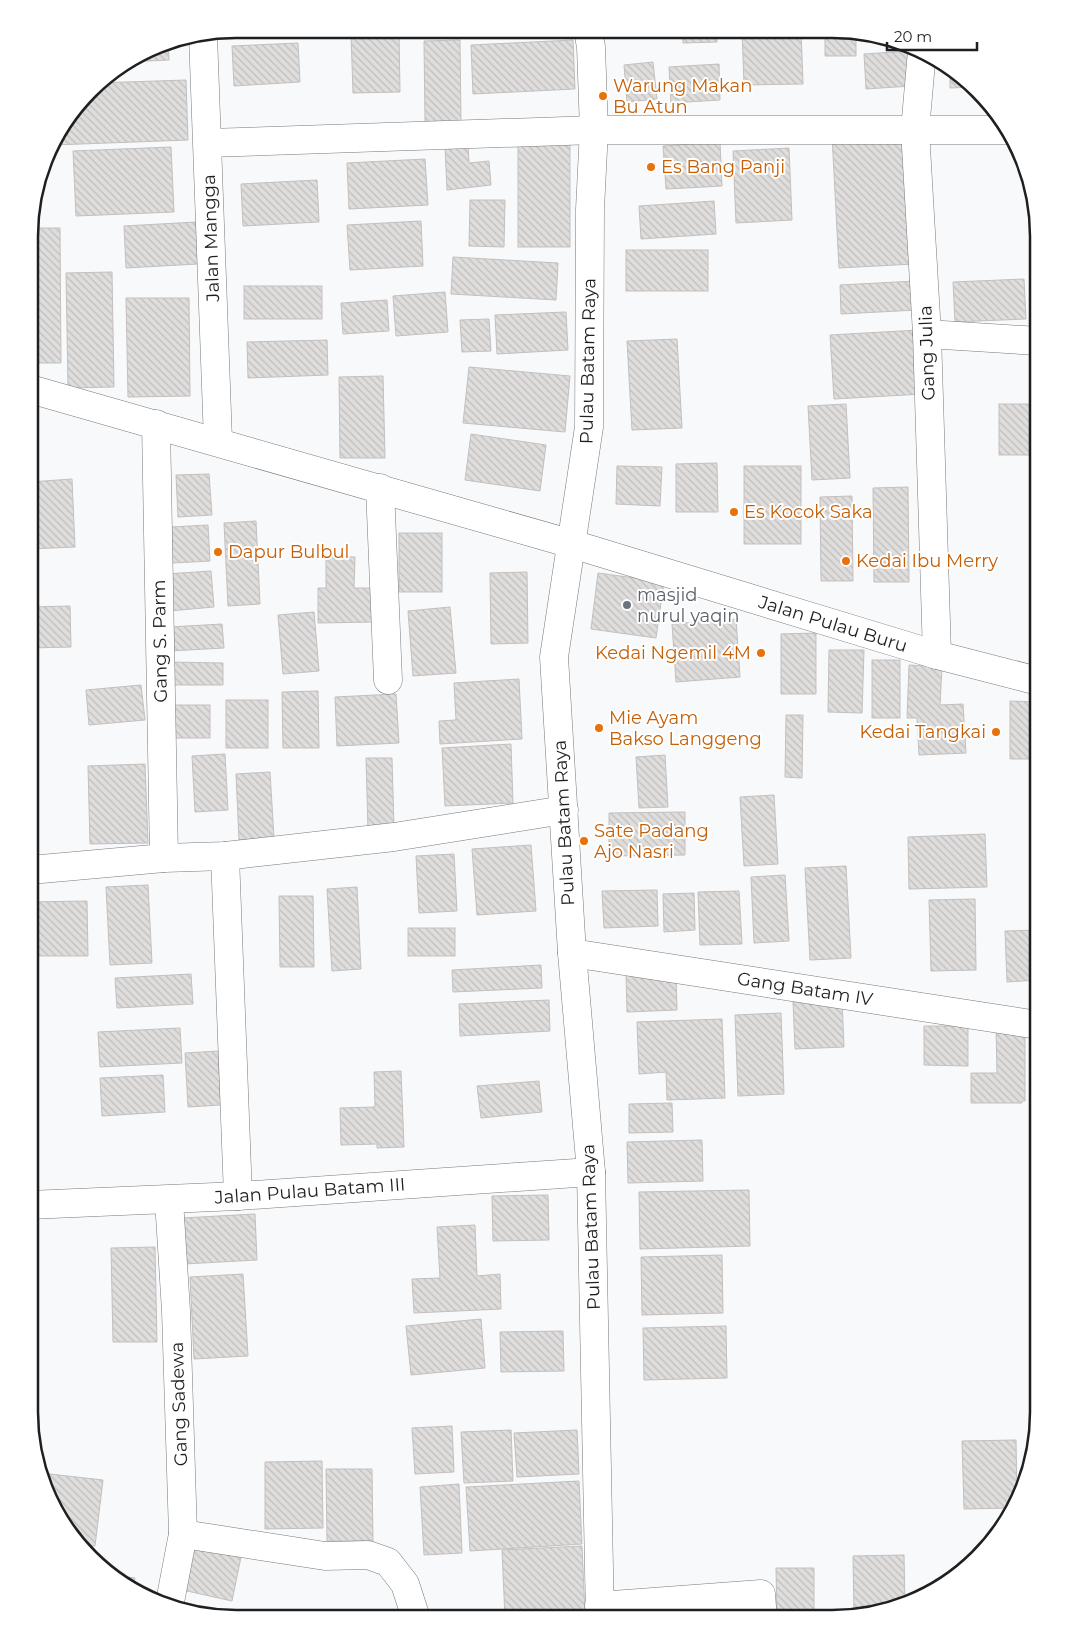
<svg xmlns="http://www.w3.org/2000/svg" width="1067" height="1648" font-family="Montserrat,sans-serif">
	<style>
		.building { fill: url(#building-back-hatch); stroke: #c3c0bf }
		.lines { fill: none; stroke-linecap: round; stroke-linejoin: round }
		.minor-casing { stroke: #77797b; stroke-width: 29 }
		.tertiary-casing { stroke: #77797b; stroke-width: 29 }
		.minor { stroke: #fff; stroke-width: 28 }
		.tertiary { stroke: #fff; stroke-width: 28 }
		.food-dot { fill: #e8710a; stroke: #fff; stroke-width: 2 }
		.worship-dot { fill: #6b7280; stroke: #fff; stroke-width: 2 }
		.labels { text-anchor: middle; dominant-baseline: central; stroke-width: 4; stroke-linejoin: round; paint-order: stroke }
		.food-label { font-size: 18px; fill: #c56008; stroke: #fff; text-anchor: start }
		.street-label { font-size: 18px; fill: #1e1f20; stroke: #fff }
		.worship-label { font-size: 18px; fill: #5b616d; stroke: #fff; text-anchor: start }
		.rim { fill: none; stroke: #1e1f20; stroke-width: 2.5 }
	</style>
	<defs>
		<pattern id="building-back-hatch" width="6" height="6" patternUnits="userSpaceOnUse" patternTransform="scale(1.25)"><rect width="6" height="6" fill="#e0dddd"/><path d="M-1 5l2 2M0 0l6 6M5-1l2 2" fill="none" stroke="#c0bdbd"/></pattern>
	</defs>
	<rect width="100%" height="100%" fill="#f8f9fb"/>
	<g class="building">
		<path d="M682 30H717V42L683 43Z"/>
		<path d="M742 30H801L803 84 744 85Z"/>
		<path d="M825 30 856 31V56H825Z"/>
		<path d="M399 33 400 92 353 93 351 34Z"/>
		<path d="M460 40 461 122H425L424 41Z"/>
		<path d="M573 40 575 89 473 94 471 45Z"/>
		<path d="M168 42 169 60 128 62 157 44Z"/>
		<path d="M298 43 300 82 234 86 232 46Z"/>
		<path d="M909 51 911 86 866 89 864 54Z"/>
		<path d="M653 62 657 99 627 102 624 65Z"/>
		<path d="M719 64 720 100 671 103 669 67Z"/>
		<path d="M950 67 957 71 973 87 950 88Z"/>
		<path d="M186 80 188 140 54 145V139L97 83Z"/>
		<path d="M907 132 914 264 839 268 832 136Z"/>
		<rect x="518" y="141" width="52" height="106"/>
		<path d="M720 142 722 186 666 189 663 146Z"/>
		<path d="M468 145 469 163 489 161 491 185 447 190 445 146Z"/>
		<path d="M171 147 174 212 76 216 73 151Z"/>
		<path d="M789 148 792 220 736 223 733 151Z"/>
		<path d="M425 159 428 205 349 209 347 163Z"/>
		<path d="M317 180 319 222 243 226 241 184Z"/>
		<path d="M1029 188 1036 227H1031Z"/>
		<path d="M470 200H505L504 247 469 246Z"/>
		<path d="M714 201 716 234 641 239 639 206Z"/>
		<path d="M421 221 423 266 350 270 347 225Z"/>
		<path d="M196 222 198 264 126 268 124 226Z"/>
		<path d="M30 228H60L61 363H30Z"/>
		<rect x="626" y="250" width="82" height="41"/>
		<path d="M453 257 558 263 556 300 451 294Z"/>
		<path d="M112 272 114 387 68 388 66 273Z"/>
		<path d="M1024 279 1026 319 955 322 953 282Z"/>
		<path d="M916 281 917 310 841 314 840 285Z"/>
		<rect x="244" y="286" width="78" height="33"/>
		<path d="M445 292 448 332 396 336 393 296Z"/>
		<path d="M126 298H189L190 396 128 397Z"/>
		<path d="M387 300 389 331 343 334 341 303Z"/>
		<path d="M566 312 568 350 497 354 495 315Z"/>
		<path d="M489 319 491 351 462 352 460 320Z"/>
		<path d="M919 330 923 394 834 399 830 335Z"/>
		<path d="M677 339 682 428 632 430 627 341Z"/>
		<path d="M327 340 328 375 248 378 247 342Z"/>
		<path d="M469 367 570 376 565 432 463 423Z"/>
		<path d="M383 376 385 458H340L339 377Z"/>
		<path d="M846 404 850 478 812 480 808 406Z"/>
		<rect x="999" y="404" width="38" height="51"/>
		<path d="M471 434 546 445 540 491 465 480Z"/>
		<path d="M717 463 718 512H676V464Z"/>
		<path d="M617 466 662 467 660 506 616 504Z"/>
		<rect x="744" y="466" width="57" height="78"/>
		<path d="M209 474 212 515 178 517 176 475Z"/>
		<path d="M72 479 75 547 30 549V482Z"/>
		<path d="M908 487 909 582H874L873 488Z"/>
		<path d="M852 496 853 581H821L820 497Z"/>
		<path d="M256 521 260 604 228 606 224 523Z"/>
		<path d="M208 525 210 561 173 563 171 527Z"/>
		<rect x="399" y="533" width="43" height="59"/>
		<path d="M326 556 355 557 354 588H372L373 622 318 623V588H326Z"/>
		<rect x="1036" y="568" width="2" height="68"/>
		<path d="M211 571 214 607 169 611 166 574Z"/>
		<path d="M527 572 528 643 491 644 490 573Z"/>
		<path d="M598 573 664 582 656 638 591 629Z"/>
		<path d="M70 606 71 647 30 648V607Z"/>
		<path d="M450 607 456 673 413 676 408 611Z"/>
		<path d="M314 612 319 671 283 674 278 615Z"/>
		<path d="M736 619 740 677 676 682 672 624Z"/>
		<path d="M222 624 224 648 170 651 169 627Z"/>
		<path d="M816 633V694H781V634Z"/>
		<path d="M829 650H864L862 713 828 712Z"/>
		<rect x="872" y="660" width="28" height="58"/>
		<path d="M169 662 223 663V685H170Z"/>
		<path d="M909 665 942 667 940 705 963 704 966 753 919 755 917 718H907Z"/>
		<path d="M519 679 522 739 440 744 439 721 456 720 454 683Z"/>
		<path d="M141 685 145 720 89 725 86 690Z"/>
		<path d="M318 691 319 748H283L282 692Z"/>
		<path d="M396 694 399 743 337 746 335 697Z"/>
		<rect x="226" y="700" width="42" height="48"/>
		<path d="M1010 701 1038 702V759H1010Z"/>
		<rect x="168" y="705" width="42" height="33"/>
		<path d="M786 715H803L802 778 785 777Z"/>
		<path d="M511 744 513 803 445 806 442 748Z"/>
		<path d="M225 754 228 810 195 812 192 756Z"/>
		<path d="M665 755 668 807 639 808 636 757Z"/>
		<path d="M366 758H392L394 829 368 830Z"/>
		<path d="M145 764 148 843 90 844 88 766Z"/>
		<path d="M270 772 274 838 239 840 236 774Z"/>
		<path d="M774 795 778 864 744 866 740 797Z"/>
		<path d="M685 812V855L609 856V813Z"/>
		<path d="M985 834 987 887 909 889 908 837Z"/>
		<path d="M531 845 536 911 477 915 472 849Z"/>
		<path d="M454 854 457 911 419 913 416 856Z"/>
		<path d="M846 866 851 958 810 960 805 868Z"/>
		<path d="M785 875 789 941 754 943 751 877Z"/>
		<path d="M148 885 152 963 110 965 106 887Z"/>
		<path d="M357 887 361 969 332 971 327 889Z"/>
		<path d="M657 890 658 926 604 928 602 891Z"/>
		<path d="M739 891 742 944 700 945 698 892Z"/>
		<path d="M694 893 695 930 664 932 663 894Z"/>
		<path d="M279 896H313L314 967H280Z"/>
		<path d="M975 899 976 970 931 971 929 900Z"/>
		<path d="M87 901 88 956H29V902Z"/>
		<rect x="408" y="928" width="47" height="28"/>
		<path d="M1038 930V980L1007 982 1005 931Z"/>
		<path d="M541 965 542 988 453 992 452 970Z"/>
		<path d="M676 973 677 1010 627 1012 626 975Z"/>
		<path d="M191 974 193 1004 117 1008 115 978Z"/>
		<path d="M549 1000 550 1031 460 1036 459 1004Z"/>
		<path d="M842 1000 844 1047 795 1049 793 1002Z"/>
		<path d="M781 1013 784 1094 738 1096 735 1015Z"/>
		<path d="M722 1019 725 1098 667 1100 666 1072 639 1074 637 1022Z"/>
		<path d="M924 1026H968V1066L924 1065Z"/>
		<path d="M996 1027H1025V1101H1022V1103H971V1073H997Z"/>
		<path d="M180 1028 182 1063 100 1067 98 1032Z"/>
		<path d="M218 1051 221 1105 188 1107 185 1053Z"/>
		<path d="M401 1071 404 1147 377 1148V1144L341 1145 340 1108 375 1107 374 1072Z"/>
		<path d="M163 1075 165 1112 102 1116 100 1078Z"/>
		<path d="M539 1081 542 1112 481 1118 477 1086Z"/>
		<path d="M672 1103 673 1132 629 1133V1104Z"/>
		<path d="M702 1140 703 1181 628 1183 627 1142Z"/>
		<path d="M749 1190 750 1246 640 1249 639 1192Z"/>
		<path d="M548 1195 549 1240 493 1241 492 1196Z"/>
		<path d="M255 1214 257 1260 184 1264 182 1218Z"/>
		<path d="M475 1225 477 1276 500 1274 501 1309 414 1313 412 1279 440 1278 437 1227Z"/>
		<path d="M155 1247 157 1342H113L111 1248Z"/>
		<path d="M722 1255 723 1313 642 1315 641 1257Z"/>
		<path d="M243 1274 248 1356 194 1359 190 1277Z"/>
		<path d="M481 1319 485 1368 411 1375 406 1326Z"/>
		<path d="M726 1326 727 1378 644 1380 643 1328Z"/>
		<path d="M563 1331 564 1371 501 1372 500 1332Z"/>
		<path d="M452 1426 454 1472 415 1474 412 1428Z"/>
		<path d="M511 1430 513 1481 464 1483 461 1432Z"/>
		<path d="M577 1430 579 1474 517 1477 514 1433Z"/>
		<path d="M1016 1440 1017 1500 1013 1508 964 1509 962 1441Z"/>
		<path d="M322 1461 323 1528 265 1529V1462Z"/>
		<path d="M326 1469H372L373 1541H327Z"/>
		<path d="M41 1473 103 1480 95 1546 77 1544 72 1538 45 1492Z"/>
		<path d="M579 1481 582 1544 470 1551 466 1487Z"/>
		<path d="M459 1484 462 1553 424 1555 420 1487Z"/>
		<path d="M189 1540 242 1552 232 1601 178 1589Z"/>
		<path d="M582 1546 585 1614 505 1618 502 1550Z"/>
		<path d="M904 1555 905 1604 854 1615 853 1556Z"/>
		<path d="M776 1568H814V1616H777Z"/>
		<path d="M111 1575 135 1578 133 1590 110 1577Z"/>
		<path d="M174 1605 237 1617 209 1618 174 1608Z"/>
		<rect x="660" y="1606" width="57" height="13"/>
		<path d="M760 1614V1619H719V1615Z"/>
	</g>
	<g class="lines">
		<g class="minor-casing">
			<g id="minor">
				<path d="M203 35 218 441"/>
				<path d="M922 51 915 130 927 334 937 655"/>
				<path d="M208 143 594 130H1007"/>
				<path d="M927 334 1038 341"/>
				<path d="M30 389 572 544 937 655 1038 681"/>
				<path d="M156 424 164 858"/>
				<path d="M380 488 388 680"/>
				<path d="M225 856 238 1196"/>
				<path d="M30 870 164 858 225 856 394 837 564 810"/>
				<path d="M572 953 1038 1025"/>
				<path d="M169 1200 176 1311 183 1534 169 1607"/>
				<path d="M29 1205 238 1196 591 1172"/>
				<path d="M183 1534 325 1556 368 1555 388 1562 405 1584 416 1618"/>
				<path d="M599 1606 761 1594 763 1619"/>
			</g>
		</g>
		<g class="tertiary-casing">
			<path id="tertiary" d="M588 30 591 47 594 130 590 209 589 427 554 657 572 953 591 1172 600 1619"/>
		</g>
		<use href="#minor" class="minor"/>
		<use href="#tertiary" class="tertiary"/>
	</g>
	<g class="food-dot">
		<circle cx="603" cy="96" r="5"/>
		<circle cx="651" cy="167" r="5"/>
		<circle cx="734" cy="512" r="5"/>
		<circle cx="218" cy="552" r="5"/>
		<circle cx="846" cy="561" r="5"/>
		<circle cx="761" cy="653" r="5"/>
		<circle cx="599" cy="728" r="5"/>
		<circle cx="996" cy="732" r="5"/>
		<circle cx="584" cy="841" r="5"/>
	</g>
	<circle class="worship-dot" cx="627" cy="605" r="5"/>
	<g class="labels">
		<g class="food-label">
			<text x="613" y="86">Warung Makan<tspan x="613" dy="21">Bu Atun</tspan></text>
			<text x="661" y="167">Es Bang Panji</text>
			<text x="744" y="512">Es Kocok Saka</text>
			<text x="228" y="552">Dapur Bulbul</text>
			<text x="856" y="561">Kedai Ibu Merry</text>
			<text x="751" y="653" text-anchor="end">Kedai Ngemil 4M</text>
			<text x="609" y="718">Mie Ayam<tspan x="609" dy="21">Bakso Langgeng</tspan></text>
			<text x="986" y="732" text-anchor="end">Kedai Tangkai</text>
			<text x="594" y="831">Sate Padang<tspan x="594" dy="21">Ajo Nasri</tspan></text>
		</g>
		<g class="street-label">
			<text transform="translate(211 238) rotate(-92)">Jalan Mangga</text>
			<text transform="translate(927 353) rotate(-92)">Gang Julia</text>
			<text transform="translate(588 361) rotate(-89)">Pulau Batam Raya</text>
			<text transform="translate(833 624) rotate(17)">Jalan Pulau Buru</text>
			<text transform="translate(160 641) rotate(-91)">Gang S. Parm</text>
			<text transform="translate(564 823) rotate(-93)">Pulau Batam Raya</text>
			<text transform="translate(805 989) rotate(9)">Gang Batam IV</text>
			<text transform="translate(310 1191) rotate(-4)">Jalan Pulau Batam III</text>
			<text transform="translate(591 1227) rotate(-92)">Pulau Batam Raya</text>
			<text transform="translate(179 1404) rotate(-92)">Gang Sadewa</text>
		</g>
		<g class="worship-label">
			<text x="637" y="595">masjid<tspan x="637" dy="21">nurul yaqin</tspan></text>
		</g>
	</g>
	<path d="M0 0H1067V1648H0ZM236 38H832A198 198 0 0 1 1030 236V1412A198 198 0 0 1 832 1610H236A198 198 0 0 1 38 1412V236A198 198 0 0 1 236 38Z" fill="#fff" fill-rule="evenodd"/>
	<path class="rim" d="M236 38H832A198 198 0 0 1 1030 236V1412A198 198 0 0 1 832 1610H236A198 198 0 0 1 38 1412V236A198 198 0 0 1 236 38Z"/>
	<path d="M887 42v8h90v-8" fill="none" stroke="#1e1f20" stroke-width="2.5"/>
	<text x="894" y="42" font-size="15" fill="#1e1f20" stroke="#ffffff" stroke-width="4" paint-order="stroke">20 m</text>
</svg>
